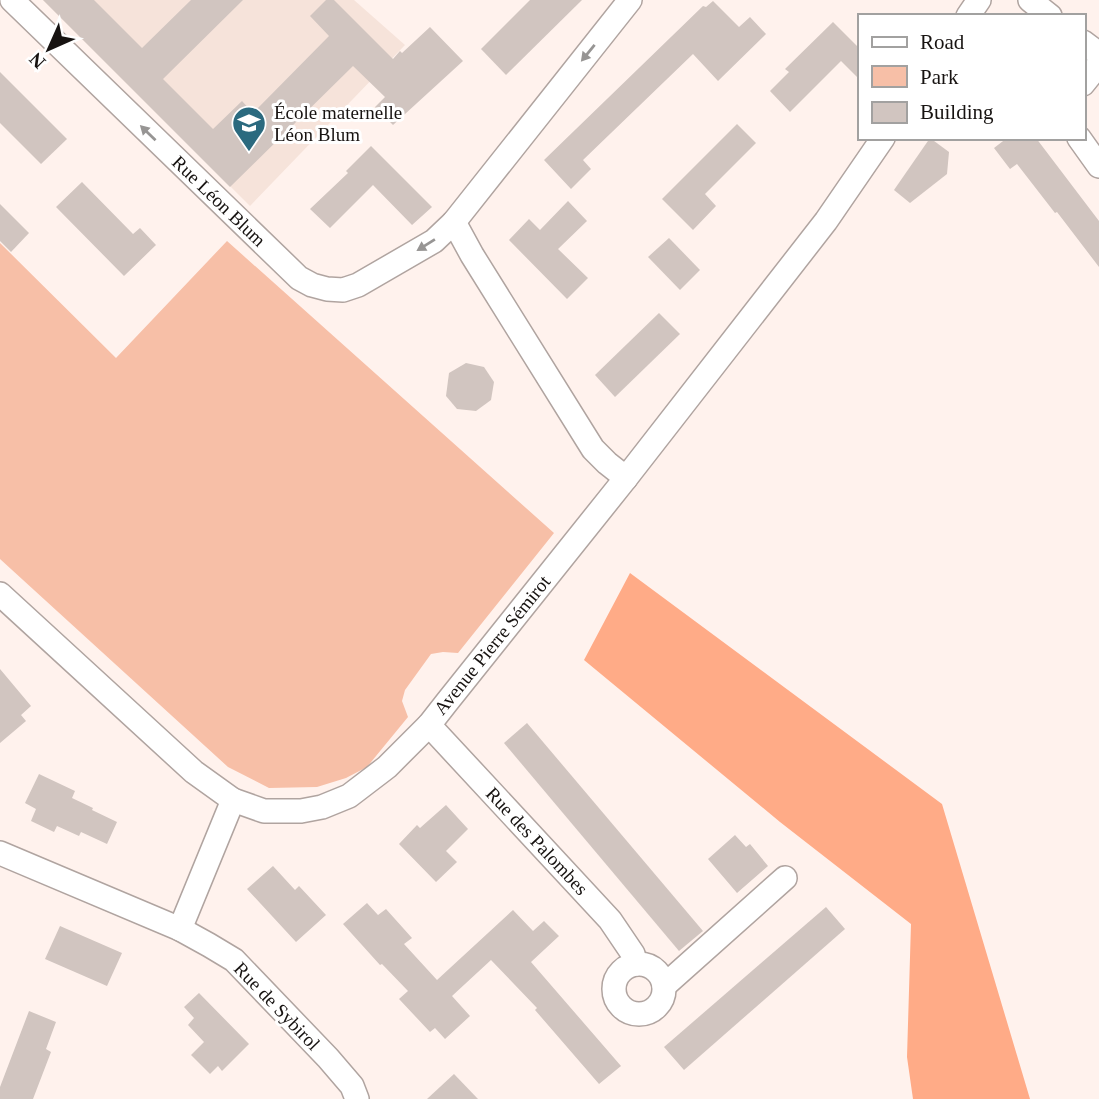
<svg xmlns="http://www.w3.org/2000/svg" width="1099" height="1099" font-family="Georgia,serif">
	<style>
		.built { fill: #f6e3da }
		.green { fill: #f7bfa7 }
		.forest { fill: #ffab87 }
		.building { fill: #d1c5c0 }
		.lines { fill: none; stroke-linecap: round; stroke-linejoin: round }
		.street-casing { stroke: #b0a4a0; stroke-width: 26 }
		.street { stroke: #fff; stroke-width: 23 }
		.oneway { fill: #979594 }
		.labels { text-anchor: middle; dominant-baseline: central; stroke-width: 6; stroke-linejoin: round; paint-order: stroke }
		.poi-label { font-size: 19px; fill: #171311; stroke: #fff; text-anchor: start }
		.street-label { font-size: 19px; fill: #171311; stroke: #fff }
	</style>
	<rect width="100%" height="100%" fill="#fff2ed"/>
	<path class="built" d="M43 0H354L405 45 250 206Z"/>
	<path class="green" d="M227 241 554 533 458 653 443 652 431 654 405 690 402 701 408 717 367 767 346 778 317 787 269 788 228 767 0 559V243L116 358Z"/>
	<path class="forest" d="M630 573 942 804 1030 1099H913L907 1057 911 924 780 822 584 660Z"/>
	<g class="building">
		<path d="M43 0H94L142 48 191 0H243L163 79 213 129 242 101 253 113 329 36 310 16 326 0H334L393 59 400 51 402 53 430 27 463 61 393 125 375 107 385 97 353 66 230 187Z"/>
		<path d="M530 0H582L506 75 481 49Z"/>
		<path d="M713 1 739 27 750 17 766 34 718 81 693 54 583 160 591 169 571 189 544 160 703 6 706 7Z"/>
		<path d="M833 22 859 48V79L841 61 790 112 770 91 789 72 785 69Z"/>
		<path d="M0 72 67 139 41 164 0 123Z"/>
		<path d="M737 124 756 143 705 194 716 206 693 230 662 199Z"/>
		<path d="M930 138 949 152 947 174 910 203 894 190Z"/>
		<path d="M1007 138H1036L1099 221V267L1057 212 1055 213 1017 164 1010 169 994 148Z"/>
		<path d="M371 146 432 207 412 225 373 185 330 228 310 209 348 173 346 171Z"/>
		<path d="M82 182 133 234 140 228 156 245 124 276 56 207Z"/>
		<path d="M568 201 587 221 558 249 588 278 567 299 509 240 529 219 540 230Z"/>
		<path d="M0 204 29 233 11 252 0 241Z"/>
		<path d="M669 238 700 270 680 290 648 257Z"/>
		<path d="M659 313 680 334 615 397 595 375Z"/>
		<path d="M466 363 484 367 494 382 491 400 476 411 457 409 446 396 449 373Z"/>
		<path d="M0 669 31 706 21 715 26 721 0 743Z"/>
		<path d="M527 723 703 931 679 951 504 743Z"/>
		<path d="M39 774 75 791 72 798 93 808 92 810 117 822 107 844 81 832 79 836 57 826 54 832 31 821 36 809 25 803Z"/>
		<path d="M446 805 468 829 446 851 457 862 436 882 399 844 417 825 420 828Z"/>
		<path d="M735 835 746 847 750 844 768 866 737 893 708 859Z"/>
		<path d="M273 866 295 890 299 886 326 915 296 942 247 889Z"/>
		<path d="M367 903 378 915 386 909 412 938 404 944 437 980 513 910 533 931 544 921 559 936 531 962 621 1066 599 1084 535 1010 537 1008 491 960 452 996 470 1016 445 1039 435 1028 430 1032 399 999 408 991 382 964 380 965 343 924Z"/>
		<path d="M826 907 845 929 684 1070 664 1047Z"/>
		<path d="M60 926 122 953 107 986 45 959Z"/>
		<path d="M199 993 249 1044 222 1071 218 1066 210 1074 191 1055 204 1042 188 1025 194 1018 184 1007Z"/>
		<path d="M29 1011 56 1022 46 1049 51 1052 33 1099H0V1087Z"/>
		<path d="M454 1074 478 1099H427Z"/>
	</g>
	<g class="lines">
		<g class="street-casing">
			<g id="street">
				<path d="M12 0 299 278 312 285 327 289 343 290 358 285 434 241 454 222 630 0"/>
				<path d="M1030 0 1050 16"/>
				<path d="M968 16 979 0"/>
				<path d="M1083 42 1099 54"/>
				<path d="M1083 84 1099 64"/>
				<path d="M1079 138 1099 166"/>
				<path d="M454 222 472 255 593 449 607 463 626 478"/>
				<path d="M0 594 194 772 233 800 264 811H301L322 807 349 796 387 767 429 725 447 702 626 478 826 221 883 138"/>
				<path d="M429 725 610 920 633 954 636 964"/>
				<path d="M0 853 180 929 209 945 234 960 328 1058 352 1086 357 1099"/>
				<path d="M180 929 233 800"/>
				<circle cx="639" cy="989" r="25"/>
				<path d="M664 986 785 878"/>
			</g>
		</g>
		<use href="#street" class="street"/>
	</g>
	<defs><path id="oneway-solid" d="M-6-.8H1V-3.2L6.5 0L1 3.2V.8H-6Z" transform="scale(1.75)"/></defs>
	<g class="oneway">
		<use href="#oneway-solid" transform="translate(588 53) rotate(129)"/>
		<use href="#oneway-solid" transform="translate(148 133) rotate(-136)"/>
		<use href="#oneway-solid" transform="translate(426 245) rotate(148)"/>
	</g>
	<defs>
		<g id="school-pin" transform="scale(1.75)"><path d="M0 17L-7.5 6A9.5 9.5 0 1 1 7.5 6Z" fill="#2b6a7f" stroke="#fff"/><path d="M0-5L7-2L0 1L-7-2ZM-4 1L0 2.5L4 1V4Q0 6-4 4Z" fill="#fff"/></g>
	</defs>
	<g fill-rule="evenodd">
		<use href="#school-pin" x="249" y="123"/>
	</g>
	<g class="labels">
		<g class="poi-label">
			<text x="274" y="112">École maternelle<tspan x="274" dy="22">Léon Blum</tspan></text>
		</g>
		<g class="street-label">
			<text transform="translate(219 201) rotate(44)">Rue Léon Blum</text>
			<text transform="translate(492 645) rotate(-51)">Avenue Pierre Sémirot</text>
			<text transform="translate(537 841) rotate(47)">Rue des Palombes</text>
			<text transform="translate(277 1006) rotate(46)">Rue de Sybirol</text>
		</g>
	</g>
	<rect x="858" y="14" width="228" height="126" fill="#ffffff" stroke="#a2a1a0" stroke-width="2"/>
	<rect x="872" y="37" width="35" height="10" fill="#ffffff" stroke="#a2a1a0" stroke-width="2"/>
	<text x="920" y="49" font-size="21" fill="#171311">Road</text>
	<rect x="872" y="66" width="35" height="21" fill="#f7bfa7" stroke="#a2a1a0" stroke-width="2"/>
	<text x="920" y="84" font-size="21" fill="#171311">Park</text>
	<rect x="872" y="102" width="35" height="21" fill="#d1c5c0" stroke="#a2a1a0" stroke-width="2"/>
	<text x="920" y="119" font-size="21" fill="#171311">Building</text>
	<g transform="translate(49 49) rotate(225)" stroke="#ffffff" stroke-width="5" paint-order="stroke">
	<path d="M0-5L12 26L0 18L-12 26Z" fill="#171311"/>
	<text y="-10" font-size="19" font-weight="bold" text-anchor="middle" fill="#171311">N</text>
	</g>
</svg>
